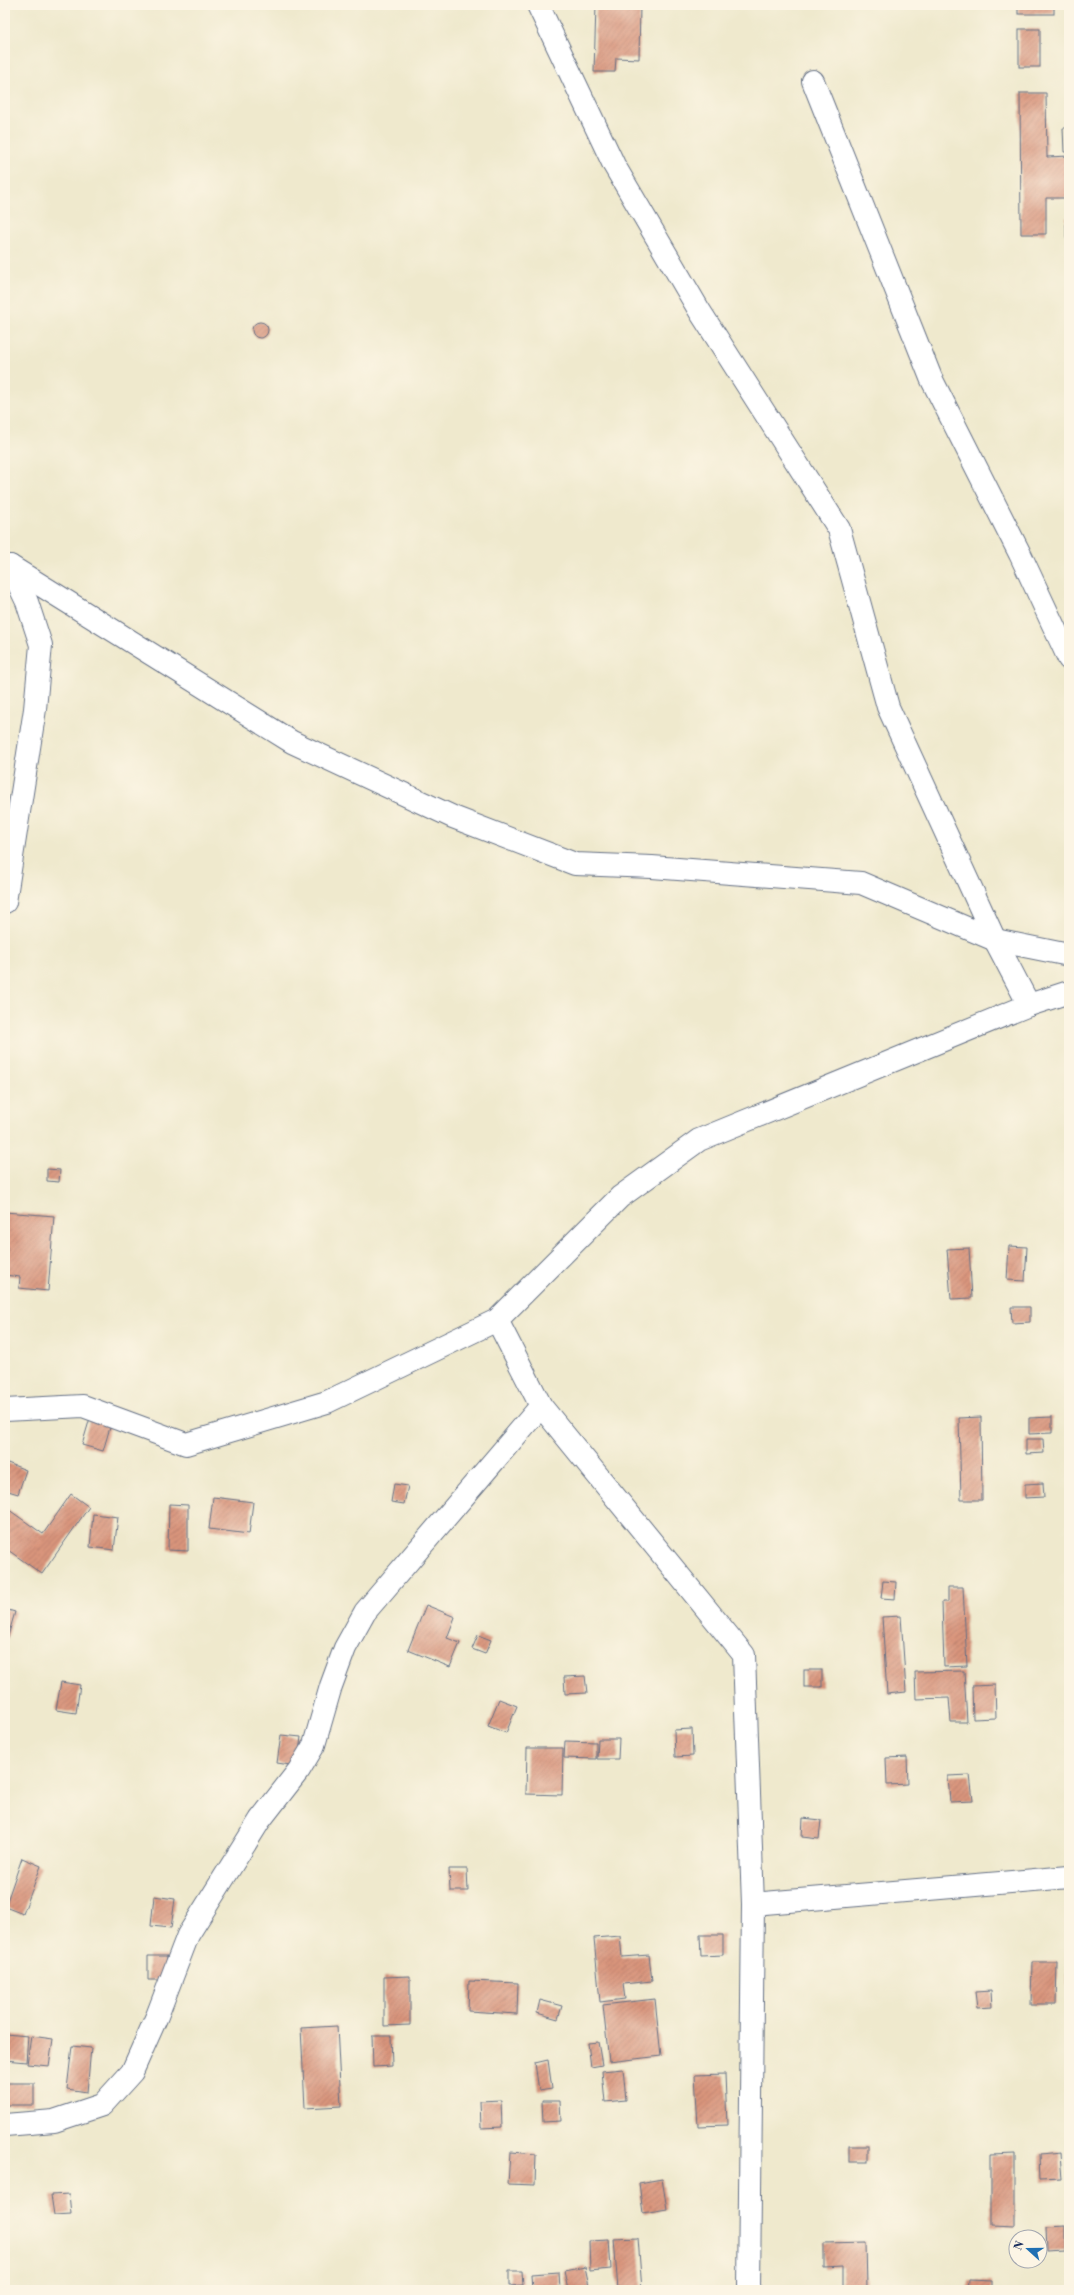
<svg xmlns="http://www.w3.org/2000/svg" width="1074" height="2295" font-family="'Libre Bodoni',serif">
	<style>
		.building { fill: url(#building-hatch) }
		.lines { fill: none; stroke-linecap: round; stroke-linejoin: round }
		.street-casing { stroke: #657085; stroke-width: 24 }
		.street { stroke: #fff; stroke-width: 22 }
	</style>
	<defs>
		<pattern id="building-hatch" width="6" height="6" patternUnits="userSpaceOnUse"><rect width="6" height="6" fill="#d9947b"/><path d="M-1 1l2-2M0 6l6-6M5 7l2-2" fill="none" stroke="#af7968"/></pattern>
	</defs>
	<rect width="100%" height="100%" fill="#fcf5e5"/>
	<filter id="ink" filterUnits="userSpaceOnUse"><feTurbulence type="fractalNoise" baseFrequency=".025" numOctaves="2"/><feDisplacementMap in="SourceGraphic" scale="8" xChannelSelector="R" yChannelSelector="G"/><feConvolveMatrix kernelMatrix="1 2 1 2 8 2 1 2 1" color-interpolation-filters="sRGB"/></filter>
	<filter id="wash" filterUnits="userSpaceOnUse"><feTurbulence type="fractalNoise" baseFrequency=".012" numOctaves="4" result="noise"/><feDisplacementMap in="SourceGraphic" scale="16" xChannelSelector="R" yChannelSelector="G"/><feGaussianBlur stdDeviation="0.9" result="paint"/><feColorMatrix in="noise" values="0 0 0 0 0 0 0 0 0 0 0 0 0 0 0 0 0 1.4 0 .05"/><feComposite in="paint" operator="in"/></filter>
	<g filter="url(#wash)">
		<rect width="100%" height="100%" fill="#efe9cd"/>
		<g id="blocks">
			<g class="building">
				<path d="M596 5H640L639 59 616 58 615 72H594Z"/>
				<rect x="1018" y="5" width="36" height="9"/>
				<rect x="1019" y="29" width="21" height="38"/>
				<path d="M1020 93H1046L1047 157 1069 156V198H1046V234H1021Z"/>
				<path d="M1063 128H1069V152H1064Z"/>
				<rect x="1066" y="218" width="3" height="19"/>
				<circle cx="260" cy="330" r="8"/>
				<path d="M47 1169 60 1170 59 1182 47 1181Z"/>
				<path d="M5 1212 54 1216 48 1291 19 1288 20 1277 5 1275 7 1245H5Z"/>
				<path d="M1009 1246 1027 1247 1025 1281 1007 1280Z"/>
				<path d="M969 1248 972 1298 951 1299 947 1249Z"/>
				<path d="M1011 1307H1030V1322L1012 1323Z"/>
				<path d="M981 1417 982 1500H961L959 1418Z"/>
				<path d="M1052 1417V1433L1029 1434V1418Z"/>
				<path d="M90 1418 111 1424 103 1451 82 1445Z"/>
				<path d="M1026 1439H1043L1044 1453 1026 1454Z"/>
				<path d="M5 1462 26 1470 18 1494 5 1490Z"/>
				<path d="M1043 1483 1044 1497 1025 1498V1484Z"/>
				<path d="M394 1484 408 1486 404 1504 391 1502Z"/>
				<path d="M71 1494 89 1507 42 1574 5 1548V1507L43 1534Z"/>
				<path d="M213 1497 253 1502 249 1534 209 1529Z"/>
				<path d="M169 1504 188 1505V1551L168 1550Z"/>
				<path d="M93 1514 118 1517 114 1550 90 1547Z"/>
				<path d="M883 1581 896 1582 895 1599 881 1598Z"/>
				<path d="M948 1587H963L967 1666 944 1667 942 1602H948Z"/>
				<path d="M426 1605 455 1617 447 1638 460 1643 450 1667 408 1650Z"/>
				<path d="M5 1609 15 1612 6 1643H5Z"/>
				<path d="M901 1616 906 1692 887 1694 882 1617Z"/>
				<path d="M478 1635 491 1640 485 1654 472 1649Z"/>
				<rect x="804" y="1670" width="18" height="17"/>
				<path d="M964 1671 967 1722H951L949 1698 916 1699 915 1672Z"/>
				<path d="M585 1676 587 1693 565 1694 564 1677Z"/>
				<path d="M61 1682 80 1685 76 1713 56 1710Z"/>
				<path d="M995 1685 996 1718 973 1719 972 1686Z"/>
				<path d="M499 1699 517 1706 506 1733 488 1726Z"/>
				<path d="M692 1729 693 1756 675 1757 674 1730Z"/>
				<path d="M281 1735 301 1737 297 1766 277 1763Z"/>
				<path d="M598 1739H619L618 1759H597Z"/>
				<path d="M565 1741 596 1742V1759L564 1758Z"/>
				<path d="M527 1748H563L562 1795 526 1794Z"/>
				<path d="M907 1757 908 1784 887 1785 886 1758Z"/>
				<path d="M970 1775 973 1801 950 1802 948 1776Z"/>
				<path d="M803 1818 821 1820 819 1839 802 1837Z"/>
				<path d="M22 1858 41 1866 23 1914 5 1907Z"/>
				<path d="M449 1869H467L468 1891H450Z"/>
				<path d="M154 1896 175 1899 171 1928 151 1926Z"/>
				<path d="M700 1935H723V1955L701 1956Z"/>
				<path d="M620 1936 622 1957 649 1955 652 1981 623 1984 625 1999 600 2002 594 1938Z"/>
				<path d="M148 1956H167L166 1980H148Z"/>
				<path d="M1032 1962H1057L1056 2004H1031Z"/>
				<rect x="1067" y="1968" width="2" height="23"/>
				<path d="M410 1976V2025L384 2026V1977Z"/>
				<path d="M469 1981 518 1983 517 2014 468 2011Z"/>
				<path d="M991 1991 992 2007 977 2008 975 1992Z"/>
				<path d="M655 1999 661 2056 609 2062 603 2005Z"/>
				<path d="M540 2000 562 2006 558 2019 537 2013Z"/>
				<path d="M337 2026 341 2106 305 2108 301 2028Z"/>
				<path d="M5 2034 28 2036 26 2062 5 2060Z"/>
				<path d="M31 2036 53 2039 49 2066 27 2064Z"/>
				<path d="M372 2036H391L392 2066 373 2067Z"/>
				<path d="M598 2042 602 2065 591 2067 588 2043Z"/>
				<path d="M72 2046 91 2048 87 2092 67 2089Z"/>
				<path d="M548 2060 552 2089 539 2091 535 2063Z"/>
				<path d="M623 2069 626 2100 605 2102 602 2071Z"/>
				<path d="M725 2074 727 2125 698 2126 695 2075Z"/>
				<rect x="5" y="2083" width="29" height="22"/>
				<rect x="1066" y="2097" width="3" height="26"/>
				<path d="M501 2100 502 2127 481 2128 480 2101Z"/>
				<path d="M542 2101H560L561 2121 543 2122Z"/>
				<rect x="849" y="2146" width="19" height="16"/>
				<path d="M510 2152 536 2154 535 2185 508 2184Z"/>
				<path d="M1060 2152 1062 2180 1041 2181 1040 2154Z"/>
				<path d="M1015 2154V2227L991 2226V2155Z"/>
				<path d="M662 2179 667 2209 643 2213 639 2183Z"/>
				<path d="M69 2194 71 2214 54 2215 51 2195Z"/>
				<path d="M1065 2225V2251L1047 2252 1046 2226Z"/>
				<path d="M638 2238 642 2290H618L614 2239Z"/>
				<path d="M609 2240 611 2269 590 2271 589 2241Z"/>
				<path d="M866 2242 867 2290H843V2267L824 2268V2243Z"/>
				<path d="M585 2267 590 2290H568L564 2271Z"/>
				<path d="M509 2271H522L523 2285 509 2286Z"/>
				<path d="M559 2272 560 2290H532L531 2274Z"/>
				<path d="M969 2280 992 2281V2290H968Z"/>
			</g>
		</g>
	</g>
	<g filter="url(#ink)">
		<use href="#blocks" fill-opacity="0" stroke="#657085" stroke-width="1"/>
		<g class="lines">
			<g class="street-casing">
				<g id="street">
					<path d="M538 5 614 165 699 310 839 529 888 707 995 940 1029 1005"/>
					<path d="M813 81 931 378 1020 554 1069 659"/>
					<path d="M10 566 292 742 453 817 575 864 652 867 861 883 995 940 1069 955"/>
					<path d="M5 902 35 709 41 645 27 602 10 566"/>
					<path d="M497 1320 541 1406 744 1655 753 1904 749 2290"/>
					<path d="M5 1410 83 1406 186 1444 327 1402 497 1320 620 1197 699 1140 1029 1005 1069 992"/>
					<path d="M753 1904 1069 1877"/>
					<path d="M5 2125 54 2121 102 2105 132 2072 157 2016 188 1935 260 1820 299 1770 314 1745 331 1686 345 1648 365 1612 541 1406"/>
				</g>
			</g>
			<use href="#street" class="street"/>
		</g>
	</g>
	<rect width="1074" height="2295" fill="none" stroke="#fcf5e5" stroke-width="20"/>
	<g transform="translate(1028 2249) rotate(291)"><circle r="19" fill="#fcf5e5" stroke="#a2a6af"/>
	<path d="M0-3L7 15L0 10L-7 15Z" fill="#1f6fb2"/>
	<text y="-6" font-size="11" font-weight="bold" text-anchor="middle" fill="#1b2f5e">N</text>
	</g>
</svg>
